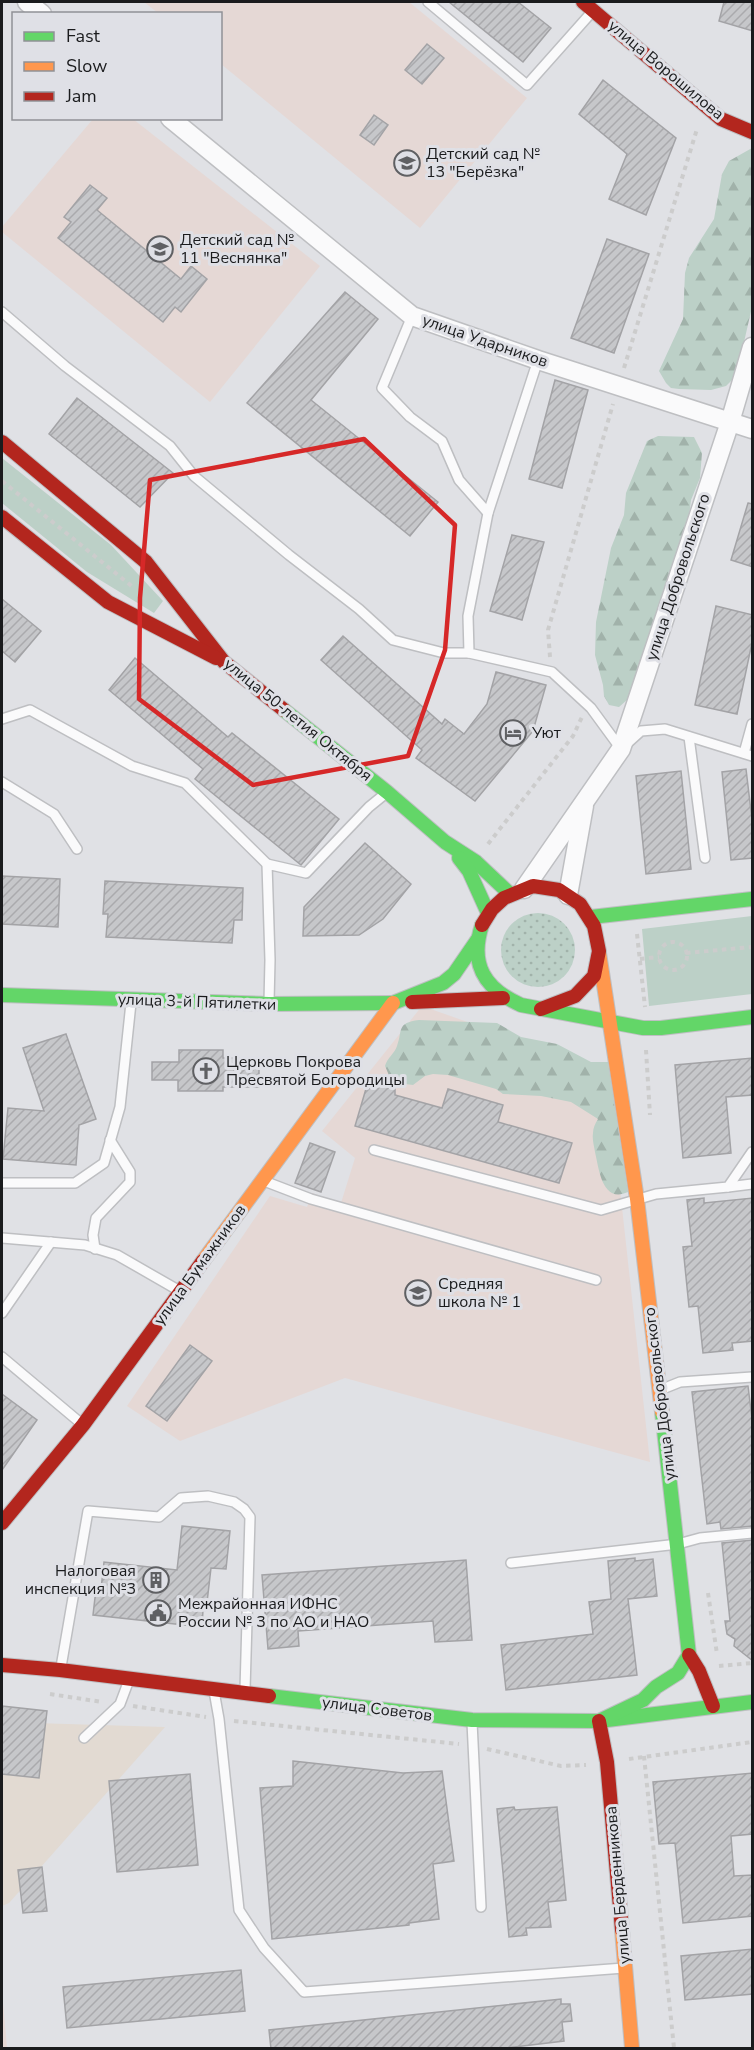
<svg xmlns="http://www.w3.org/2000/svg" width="754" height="2050" font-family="'Nunito Sans',sans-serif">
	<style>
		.commercial { fill: #e2dad2 }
		.education { fill: #e5d8d5 }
		.grass { fill: url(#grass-dots) }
		.forest { fill: url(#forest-firs) }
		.green { fill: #bcd0c7 }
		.building { fill: url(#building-hatch); stroke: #a3a3a6; stroke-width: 1.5 }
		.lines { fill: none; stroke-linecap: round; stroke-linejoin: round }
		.lane-casing { stroke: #bebfc2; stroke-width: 12 }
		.street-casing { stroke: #bebfc2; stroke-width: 21 }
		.fast-casing { stroke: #bebfc2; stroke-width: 16 }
		.slow-casing { stroke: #bebfc2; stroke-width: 16 }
		.jam-casing { stroke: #bebfc2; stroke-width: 16 }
		.path { stroke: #ccc; stroke-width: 4; stroke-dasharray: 4.5 4.5; stroke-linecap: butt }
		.lane { stroke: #fafafb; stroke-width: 9 }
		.street { stroke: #fafafb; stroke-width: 18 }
		.fast { stroke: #63d668; stroke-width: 14 }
		.slow { stroke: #ff974d; stroke-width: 14 }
		.jam { stroke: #b3261e; stroke-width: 14 }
		.marked { fill: none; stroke: #d62828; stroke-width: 4.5; stroke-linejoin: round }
		.labels { text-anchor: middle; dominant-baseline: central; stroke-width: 6; stroke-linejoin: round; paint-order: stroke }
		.street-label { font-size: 16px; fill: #1a1b1d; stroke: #dfe0e6 }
		.poi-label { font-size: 16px; fill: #1a1b1d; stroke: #dfe0e6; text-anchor: start }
	</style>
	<defs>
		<pattern id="grass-dots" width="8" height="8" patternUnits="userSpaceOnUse" patternTransform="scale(1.5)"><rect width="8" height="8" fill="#bcd0c7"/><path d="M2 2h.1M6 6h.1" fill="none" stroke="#a1b2aa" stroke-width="1.8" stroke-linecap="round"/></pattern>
		<pattern id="forest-firs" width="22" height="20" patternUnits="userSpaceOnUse" patternTransform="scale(1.5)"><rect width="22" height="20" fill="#bcd0c7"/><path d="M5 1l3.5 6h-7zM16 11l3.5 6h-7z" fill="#a1b2aa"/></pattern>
		<pattern id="building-hatch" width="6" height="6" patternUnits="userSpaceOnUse" patternTransform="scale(1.5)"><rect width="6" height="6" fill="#c6c7ca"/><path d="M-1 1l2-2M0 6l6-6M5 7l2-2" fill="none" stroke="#aaaaad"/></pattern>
	</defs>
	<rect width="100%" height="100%" fill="#e0e1e5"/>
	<path class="commercial" d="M2 1722 165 1727 9 1903 2 1906Z"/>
	<g class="education">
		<path d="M144 2H409L527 98 420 228 221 64 220 14 158 13Z"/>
		<path d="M93 119H133L320 266 210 402 2 232V227Z"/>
		<path d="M422 1006 607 1071 650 1462 345 1378 180 1441 127 1406 270 1196 307 1207 312 1193 341 1203 355 1158 322 1131Z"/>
		<path d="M2 1991 7 2048H2Z"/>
	</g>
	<circle class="grass" cx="538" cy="950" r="37"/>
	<g class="forest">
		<path d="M752 148V307L739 364 733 379 726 386 711 390 679 389 671 388 666 383 659 371 683 319 685 273 689 258 714 219 722 174 729 161Z"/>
		<path d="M658 436 694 437 702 453 700 478 691 500 688 525 634 690 627 700 619 707 609 705 604 696 603 685 595 655 596 622 611 548 624 515 626 493 647 441Z"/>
		<path d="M419 1020 497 1023 521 1037 557 1044 591 1062H608L628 1192C602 1204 599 1169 595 1152 594 1145 592 1140 593 1133 593 1128 595 1124 598 1119L571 1102 541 1096 503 1094 496 1089 448 1075 433 1074 425 1076 413 1085 397 1083 391 1080 385 1066C387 1058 395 1053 397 1046 403 1030 396 1023 419 1020Z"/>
	</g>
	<g class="green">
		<path d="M2 458 111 545 163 601 154 613 87 572 2 503Z"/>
		<path d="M752 916V994L649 1006 642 929Z"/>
	</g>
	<g class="building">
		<path d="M449 2H518L551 28 523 62Z"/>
		<path d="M724 2H753V31L719 21Z"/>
		<path d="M427 44 444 58 422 84 405 70Z"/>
		<path d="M603 80 676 138 646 215 609 199 627 154 579 114Z"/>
		<path d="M374 115 388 125 374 145 360 135Z"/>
		<path d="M90 185 107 198 97 210 181 279 191 266 207 279 181 312 175 307 163 322 58 238 71 222 64 217Z"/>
		<path d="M607 239 649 254 614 353 571 338Z"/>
		<path d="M345 292 378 319 311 400 438 502 410 536 247 403Z"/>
		<path d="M555 380 588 390 562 488 529 479Z"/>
		<path d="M77 398 173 473 140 507 49 434Z"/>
		<path d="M748 503 753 504V567L731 560Z"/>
		<path d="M512 535 544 542 522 620 490 611Z"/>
		<path d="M2 599 41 631 15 662 2 651Z"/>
		<path d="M716 606 753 615V638L737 714 695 705Z"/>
		<path d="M343 636 442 724 445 719 464 734 487 704 496 672 546 685 533 731 475 801 416 758 422 750 321 660Z"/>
		<path d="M135 658 228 737 232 733 339 819 301 865 195 779 203 769 109 690Z"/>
		<path d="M746 769 753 828V858L731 860 722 772Z"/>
		<path d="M681 771 691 869 646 874 636 776Z"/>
		<path d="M365 843 411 884 383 919 359 935 303 936 304 907Z"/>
		<path d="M2 876 60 879 58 927 2 924Z"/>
		<path d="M105 881 243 888 242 920H234L232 943 106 937 108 914H103Z"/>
		<path d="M66 1034 96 1119 79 1125 76 1165 3 1159 8 1108 44 1111 23 1048Z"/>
		<path d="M179 1050H223V1058H259V1087H223V1091H178V1080H152V1062H179Z"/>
		<path d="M753 1058V1095L726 1097 731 1153 683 1158 675 1065Z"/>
		<path d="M368 1082 395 1089V1095L442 1108 448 1089 503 1105 498 1122 572 1143 559 1183 355 1126Z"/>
		<path d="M310 1143 335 1152 321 1192 295 1183Z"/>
		<path d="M704 1198V1203L753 1198V1341L732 1343 733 1350 703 1353 698 1306 689 1307 683 1247 692 1246 687 1200Z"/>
		<path d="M190 1345 212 1361 167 1421 146 1406Z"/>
		<path d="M748 1386 753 1427V1526L721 1529 720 1522 707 1524 692 1392Z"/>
		<path d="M2 1394 37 1420 2 1470Z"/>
		<path d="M182 1526 230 1531 226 1569 211 1568 206 1611 203 1610 202 1627 93 1615 96 1589H101L104 1562 177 1570Z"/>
		<path d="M753 1540V1661L734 1646 735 1639 727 1634 725 1621H730L722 1543Z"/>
		<path d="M635 1558V1561L653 1559 657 1596 628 1599 637 1675 506 1690 501 1645 593 1634 589 1602 611 1599 608 1561Z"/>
		<path d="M466 1560 472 1640 435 1642 433 1621 298 1631 299 1646 268 1649 262 1575Z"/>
		<path d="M2 1706 47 1711 39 1778 2 1774Z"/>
		<path d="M293 1761 403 1773 442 1771 454 1861 433 1864 439 1919 409 1923V1925L272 1939 260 1788 293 1786Z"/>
		<path d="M753 1773V1834L731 1836 734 1876 753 1875V1916L683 1923 675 1843 659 1844 653 1782Z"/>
		<path d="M190 1774 198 1865 117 1872 109 1781Z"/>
		<path d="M514 1807 515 1810 557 1807 566 1900 548 1902 551 1927 526 1928 527 1935 509 1937 497 1809Z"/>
		<path d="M42 1867 47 1911 23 1913 18 1870Z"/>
		<path d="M753 1949V1994L685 2000 681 1956Z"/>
		<path d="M241 1970 245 2011 67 2028 63 1987Z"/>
		<path d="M561 1999V2004H570L572 2021 562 2022 564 2041 498 2049H271L269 2030Z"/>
	</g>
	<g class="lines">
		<g class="lane-casing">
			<g id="lane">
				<path d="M428 2 527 85 591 13"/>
				<path d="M2 312 65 366 170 446 194 476 289 555 359 609 393 640 444 653H469"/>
				<path d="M412 316 382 388 410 417 442 441 459 480 488 513"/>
				<path d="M538 360 488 513 468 616 469 653 552 672 591 708 621 749 641 731 665 729 752 756"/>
				<path d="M2 719 30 710 132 766 185 783 267 864"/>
				<path d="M689 737 705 858"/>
				<path d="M744 753 752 724"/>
				<path d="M2 782 54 814 77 849"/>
				<path d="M269 1002 270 960 267 864 306 873 369 807 385 794"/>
				<path d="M374 1150 601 1210 656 1194 728 1187 752 1152"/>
				<path d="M264 1181 311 1199 596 1280"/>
				<path d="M2 1183H75L104 1163 120 1107 131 1003"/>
				<path d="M728 1187 752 1184"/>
				<path d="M2 1238 85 1245 117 1255 178 1290"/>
				<path d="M95 1249 93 1235 96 1218 130 1182V1172L110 1140"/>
				<path d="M2 1313 51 1242"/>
				<path d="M2 1357 83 1425"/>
				<path d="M660 1390 680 1382 752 1377"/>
				<path d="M511 1563 678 1544 700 1538 752 1533"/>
				<path d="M61 1667 88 1511 159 1517 181 1498 208 1496 234 1502 244 1509 250 1517 245 1690"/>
				<path d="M214 1691 219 1719 239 1910 264 1948 304 1992 624 1968"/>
				<path d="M472 1722 481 1907"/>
				<path d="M84 1738 120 1704 129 1680"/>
			</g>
		</g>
		<g class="street-casing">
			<g id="street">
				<path d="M27 2 42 14"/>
				<path d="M170 118 412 316 538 360 752 429"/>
				<path d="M524 889 621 749 730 422 752 347"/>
				<path d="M568 895 584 806"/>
			</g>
		</g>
		<g class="fast-casing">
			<g id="fast">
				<path d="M284 710 387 792 445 842 476 862 510 894"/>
				<path d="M459 858 469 871 488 913"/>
				<path d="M591 917 752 899"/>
				<path d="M482 925C469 965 485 989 521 1005L643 1028H661L752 1017"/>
				<path d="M2 995 269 1004 393 1003"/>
				<path d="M393 1003 443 983 454 974 478 939"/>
				<path d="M269 1696 472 1720 599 1721 752 1702"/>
				<path d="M599 1721 643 1700 656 1687 678 1673 689 1655 662 1412"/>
			</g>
		</g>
		<g class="slow-casing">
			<g id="slow">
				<path d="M599 953 637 1199 662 1412"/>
				<path d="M203 1261 393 1003"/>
				<path d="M622 1930 632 2048"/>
			</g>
		</g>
		<g class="jam-casing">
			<g id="jam">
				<path d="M583 2 721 119 752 132"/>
				<path d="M2 442 146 562 224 662 284 710"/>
				<path d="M2 517 108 602 216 658"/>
				<path d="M482 925 492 909 504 898 533 886 559 890 580 904 594 926 599 951 594 976 575 996 541 1009"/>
				<path d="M412 1002 503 998"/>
				<path d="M2 1523 83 1425 203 1261"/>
				<path d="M689 1655 699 1671 713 1706"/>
				<path d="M2 1665 60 1670 269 1696"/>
				<path d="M599 1721 607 1762 622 1930"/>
			</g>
		</g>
		<g class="path">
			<path d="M624 368 697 129"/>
			<path d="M2 481 134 588"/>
			<path d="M550 657 548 630 613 404"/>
			<path d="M488 844 573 736 582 717"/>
			<path d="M637 934 645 1007"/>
			<circle cx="673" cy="956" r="14"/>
			<path d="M686 953 752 947"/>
			<path d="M640 959 659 957"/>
			<path d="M646 1050 650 1115"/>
			<path d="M708 1593 717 1654"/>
			<path d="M719 1666 752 1663"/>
			<path d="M50 1694 102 1702"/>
			<path d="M133 1706 206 1717"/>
			<path d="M234 1721 459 1744"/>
			<path d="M487 1749 561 1766 586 1765"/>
			<path d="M644 1756 674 2048"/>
			<path d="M629 1759 752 1742"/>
		</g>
		<use href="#lane" class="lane"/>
		<use href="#street" class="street"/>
		<use href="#fast" class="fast"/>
		<use href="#slow" class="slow"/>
		<use href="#jam" class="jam"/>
	</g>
	<path class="marked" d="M364 439 455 525 445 650 408 756 253 785 139 699 140 598 150 480Z"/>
	<defs>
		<g id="school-ring" transform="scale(1.35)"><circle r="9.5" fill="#dfe0e6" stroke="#5f6063" stroke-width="1.5"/><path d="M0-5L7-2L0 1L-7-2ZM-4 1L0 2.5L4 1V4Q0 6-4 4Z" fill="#5f6063"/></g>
		<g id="hotel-ring" transform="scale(1.35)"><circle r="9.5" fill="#dfe0e6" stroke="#5f6063" stroke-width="1.5"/><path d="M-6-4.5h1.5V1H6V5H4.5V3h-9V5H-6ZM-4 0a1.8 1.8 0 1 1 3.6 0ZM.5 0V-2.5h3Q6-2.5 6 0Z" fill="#5f6063"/></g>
		<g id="church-ring" transform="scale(1.35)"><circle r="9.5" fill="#dfe0e6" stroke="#5f6063" stroke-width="1.5"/><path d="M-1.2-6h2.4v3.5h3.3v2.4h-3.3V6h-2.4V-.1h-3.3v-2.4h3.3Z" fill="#5f6063"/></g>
		<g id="building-ring" transform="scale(1.35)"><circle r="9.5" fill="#dfe0e6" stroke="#5f6063" stroke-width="1.5"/><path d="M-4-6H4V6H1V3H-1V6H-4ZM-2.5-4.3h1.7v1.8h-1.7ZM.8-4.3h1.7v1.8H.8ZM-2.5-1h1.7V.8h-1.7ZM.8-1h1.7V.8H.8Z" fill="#5f6063"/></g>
		<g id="civic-ring" transform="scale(1.35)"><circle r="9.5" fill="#dfe0e6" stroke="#5f6063" stroke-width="1.5"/><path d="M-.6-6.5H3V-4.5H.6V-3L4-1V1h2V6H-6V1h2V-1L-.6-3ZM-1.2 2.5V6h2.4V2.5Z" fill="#5f6063"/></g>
	</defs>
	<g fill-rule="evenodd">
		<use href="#school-ring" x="407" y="163"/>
		<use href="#school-ring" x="160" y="249"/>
		<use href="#hotel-ring" x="513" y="733"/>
		<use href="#church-ring" x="206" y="1071"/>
		<use href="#school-ring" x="418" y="1293"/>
		<use href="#building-ring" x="156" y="1580"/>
		<use href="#civic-ring" x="158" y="1613"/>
	</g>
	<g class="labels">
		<g class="street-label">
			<text transform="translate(666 70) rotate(40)">улица Ворошилова</text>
			<text transform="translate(485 341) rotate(19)">улица Ударников</text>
			<text transform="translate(678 577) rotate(-72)">улица Добровольского</text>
			<text transform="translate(298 720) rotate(39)">улица 50-летия Октября</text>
			<text transform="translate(197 1002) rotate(2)">улица 3-й Пятилетки</text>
			<text transform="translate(200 1265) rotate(-54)">улица Бумажников</text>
			<text transform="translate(660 1394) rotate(-97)">улица Добровольского</text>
			<text transform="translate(377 1709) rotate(7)">улица Советов</text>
			<text transform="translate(618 1885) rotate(-95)">улица Берденникова</text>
		</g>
		<g class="poi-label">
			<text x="426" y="154">Детский сад №<tspan x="426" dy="18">13 "Берёзка"</tspan></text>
			<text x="180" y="240">Детский сад №<tspan x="180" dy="18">11 "Веснянка"</tspan></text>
			<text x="532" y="733">Уют</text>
			<text x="226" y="1062">Церковь Покрова<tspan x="226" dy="18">Пресвятой Богородицы</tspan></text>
			<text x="438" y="1284">Средняя<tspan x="438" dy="18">школа № 1</tspan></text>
			<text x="136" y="1571" text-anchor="end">Налоговая<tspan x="136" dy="18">инспекция №3</tspan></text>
			<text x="178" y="1604">Межрайонная ИФНС<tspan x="178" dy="18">России № 3 по АО и НАО</tspan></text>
		</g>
	</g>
	<rect width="754" height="2050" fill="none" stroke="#1a1b1d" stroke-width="6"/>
	<rect x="12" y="12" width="210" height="108" fill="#dfe0e6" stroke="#909196" stroke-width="1.5"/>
	<rect x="24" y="32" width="30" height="9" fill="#63d668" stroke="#909196" stroke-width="1.5"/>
	<text x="66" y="42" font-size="18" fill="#1a1b1d">Fast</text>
	<rect x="24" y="62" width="30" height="9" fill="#ff974d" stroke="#909196" stroke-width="1.5"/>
	<text x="66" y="72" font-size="18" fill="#1a1b1d">Slow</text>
	<rect x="24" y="92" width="30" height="9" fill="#b3261e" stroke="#909196" stroke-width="1.5"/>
	<text x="66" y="102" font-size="18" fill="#1a1b1d">Jam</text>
</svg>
